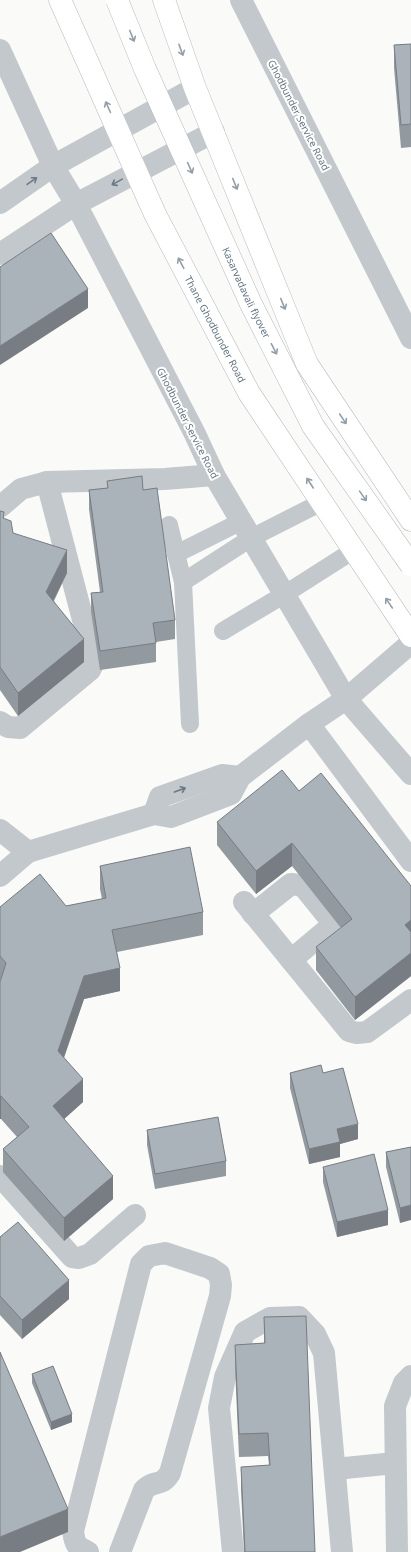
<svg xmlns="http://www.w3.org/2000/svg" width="411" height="1552" font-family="'Noto Sans',sans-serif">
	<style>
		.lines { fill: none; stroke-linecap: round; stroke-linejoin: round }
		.primary-casing { stroke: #b5babe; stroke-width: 23 }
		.service { stroke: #c3c8cc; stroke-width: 18 }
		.minor { stroke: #c3c8cc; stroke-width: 22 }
		.tertiary { stroke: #c3c8cc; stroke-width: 22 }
		.primary { stroke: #fff; stroke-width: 22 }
		.primary-bridge-casing { stroke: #b5babe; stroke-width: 23; stroke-linecap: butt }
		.primary-bridge { stroke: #fff; stroke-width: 22 }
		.wall { fill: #929a9f }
		.shaded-wall { fill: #777d82 }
		.building { fill: #aab3b9; stroke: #777d82 }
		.oneway { stroke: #939fa8 }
		.oneway2 { stroke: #6a7a87 }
		.labels { text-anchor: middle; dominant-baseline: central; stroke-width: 4; stroke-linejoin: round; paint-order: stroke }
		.street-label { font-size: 10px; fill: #657683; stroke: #fff }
	</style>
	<rect width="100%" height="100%" fill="#fafaf8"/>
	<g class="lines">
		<g class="primary-casing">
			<g id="primary">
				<path id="s1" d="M60 0 155 214 249 393 411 636"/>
				<path d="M164 0 195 88 307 364 411 520"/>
			</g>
		</g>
		<g class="service">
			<path d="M169 525 183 582"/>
			<path d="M176 554 242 521"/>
			<path d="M223 631 285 594 354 550"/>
			<path d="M190 724 183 582 251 538 322 502"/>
		</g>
		<g class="minor">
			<path d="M0 507 21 489 47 482 165 479 214 475"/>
			<path d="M0 722 8 727 20 728 90 670 94 662 47 482"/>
			<path d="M309 724 411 861"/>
			<path d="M154 814 160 797 222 775 240 777"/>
			<path d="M0 830 28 852"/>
			<path d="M0 876 28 852 154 814 171 817 231 794 240 777 309 724 346 699 411 643"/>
			<path d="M244 902 349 1031 357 1033 367 1032 411 1000"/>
			<path d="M253 914 291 884 298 885 304 887 329 918 330 923 328 929 291 960"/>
			<path d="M0 1176 72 1257 79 1258 90 1254 135 1215"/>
			<path d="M335 1469 395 1463"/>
			<path d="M88 1552C76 1546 75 1545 73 1531L141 1264 149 1256 165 1253 210 1268 219 1274 221 1285 220 1296 170 1473C161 1488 154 1479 144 1490L120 1552"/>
			<path d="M233 1552 219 1408 225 1377 245 1332 270 1318 299 1317 315 1334 324 1353 342 1552"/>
			<path d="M397 1552 395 1406 404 1383 411 1376"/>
		</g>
		<g class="tertiary">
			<path d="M241 0 411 338"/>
			<path d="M0 50 53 166 76 204 194 432 214 475 346 699 411 774"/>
			<path d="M0 203 53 166 195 88"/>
			<path d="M0 254 76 204 214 132"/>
		</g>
		<use href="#primary" class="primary"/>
		<g class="primary-bridge-casing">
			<g id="primary-bridge">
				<path id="s2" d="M117 0 145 69 251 304 313 426 411 565"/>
			</g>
		</g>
		<use href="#primary-bridge" class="primary-bridge"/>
	</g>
	<g class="wall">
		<path d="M411 44V147L401 148 394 68V45Z"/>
		<path d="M107 481 143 490 175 620V639L156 642V662L100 670 91 612V593L100 592 89 509V490L107 488Z"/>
		<path d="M0 511 13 533 67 573 54 601 84 662 18 716 0 690Z"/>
		<path d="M299 791 411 886V976L355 1020 316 970V947L341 928 292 866 256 894 217 845V822Z"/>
		<path d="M100 866 203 912V935L117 952 120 991 84 999 64 1058 83 1102 64 1119 113 1199 64 1241 3 1172V1149L17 1137 1 1119H0V982L1 979H0V907L66 906 102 899 100 889Z"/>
		<path d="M290 1073H323L358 1139 340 1144V1157L309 1164 290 1088Z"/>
		<path d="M147 1130 226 1161V1176L155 1189 147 1145Z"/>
		<path d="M411 1147 400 1223 386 1167V1152Z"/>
		<path d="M323 1167 388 1225 337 1237 323 1182Z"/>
		<path d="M0 1237 69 1299 22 1339 0 1315Z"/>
		<path d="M264 1317 315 1552H244L241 1490V1467L269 1465 268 1456 239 1457 235 1368V1345L264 1343Z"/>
		<path d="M32 1374 72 1422 51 1430 32 1383Z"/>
	</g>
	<g class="shaded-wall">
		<path d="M88 289V308L0 365V346Z"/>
		<path d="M67 550V573L46 615V592Z"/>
		<path d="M84 639V662L18 716V693Z"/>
		<path d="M292 843V866L256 894V871Z"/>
		<path d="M411 920V943L405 925Z"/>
		<path d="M411 953V976L355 1020V997Z"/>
		<path d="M120 968V991L84 999 58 1074V1051L84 976Z"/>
		<path d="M83 1079V1102L53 1129V1106Z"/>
		<rect x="0" y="1096" width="1" height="23"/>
		<path d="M358 1124V1139L340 1144V1157L309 1164V1149L337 1129Z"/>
		<path d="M113 1176V1199L64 1241V1218Z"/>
		<path d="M411 1205V1220L400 1223V1208Z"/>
		<path d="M388 1210V1225L337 1237V1222Z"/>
		<path d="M69 1280V1299L22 1339V1320Z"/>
		<path d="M72 1414V1422L51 1430V1422Z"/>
		<path d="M68 1509V1532L20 1552H0V1537Z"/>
	</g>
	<g class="building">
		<path d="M411 44V124L401 125 394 45Z"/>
		<path d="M51 233 88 289 0 346V267Z"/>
		<path d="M142 476 143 490 157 488 175 620 153 623 156 643 100 651 91 593 103 592 89 490 108 488 107 481Z"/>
		<path d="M0 511 4 512 3 518 11 521 13 533 67 550 46 592 84 639 18 693 0 667Z"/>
		<path d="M282 770 299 791 321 773 411 886V920L405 925 411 932V953L355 997 316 947 352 919 292 843 256 871 217 822Z"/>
		<path d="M190 847 203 912 112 930 120 968 84 976 58 1051 83 1079 53 1106 113 1176 64 1218 3 1149 29 1127 1 1096H0V982L6 963 0 956V907L40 874 66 906 106 898 100 866Z"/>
		<path d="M321 1065 323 1073 343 1068 358 1124 337 1129 340 1142 309 1149 290 1073Z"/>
		<path d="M218 1117 226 1161 155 1174 147 1130Z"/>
		<path d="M411 1147V1205L400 1208 386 1152Z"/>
		<path d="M374 1154 388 1210 337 1222 323 1167Z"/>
		<path d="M18 1222 69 1280 22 1320 0 1296V1237Z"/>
		<path d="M306 1316 315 1552H245L241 1467 270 1465 268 1433 239 1434 235 1345 265 1343 264 1317Z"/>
		<path d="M0 1352 68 1509 0 1537Z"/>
		<path d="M53 1366 72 1414 51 1422 32 1374Z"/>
	</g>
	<defs><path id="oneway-shaft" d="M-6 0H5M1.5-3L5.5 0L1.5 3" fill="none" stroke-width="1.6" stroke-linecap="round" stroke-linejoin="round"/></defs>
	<g class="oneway">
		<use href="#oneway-shaft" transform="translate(132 36) rotate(68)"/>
		<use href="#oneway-shaft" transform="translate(181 50) rotate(70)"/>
		<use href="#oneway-shaft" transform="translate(108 107) rotate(-114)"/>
		<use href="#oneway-shaft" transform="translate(190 168) rotate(66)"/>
		<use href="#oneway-shaft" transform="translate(235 184) rotate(68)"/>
		<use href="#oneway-shaft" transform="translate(181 263) rotate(-118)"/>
		<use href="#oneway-shaft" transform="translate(283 304) rotate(68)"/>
		<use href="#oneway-shaft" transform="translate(274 349) rotate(63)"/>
		<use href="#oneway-shaft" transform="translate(343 419) rotate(56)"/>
		<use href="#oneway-shaft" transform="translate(310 483) rotate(-123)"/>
		<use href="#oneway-shaft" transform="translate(363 496) rotate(55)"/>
		<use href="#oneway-shaft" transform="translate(389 603) rotate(-124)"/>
	</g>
	<g class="oneway2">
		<use href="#oneway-shaft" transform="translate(32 181) rotate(-35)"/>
		<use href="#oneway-shaft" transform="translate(117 182) rotate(151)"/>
		<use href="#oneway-shaft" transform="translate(180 790) rotate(-20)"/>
	</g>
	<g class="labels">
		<g class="street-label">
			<text transform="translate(299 115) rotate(63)">Ghodbunder Service Road</text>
			<text stroke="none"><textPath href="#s2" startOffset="320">Kasarvadavali flyover</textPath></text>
			<text stroke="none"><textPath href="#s1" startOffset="364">Thane Ghodbunder Road</textPath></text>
			<text transform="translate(188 423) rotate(63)">Ghodbunder Service Road</text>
		</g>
	</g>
</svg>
